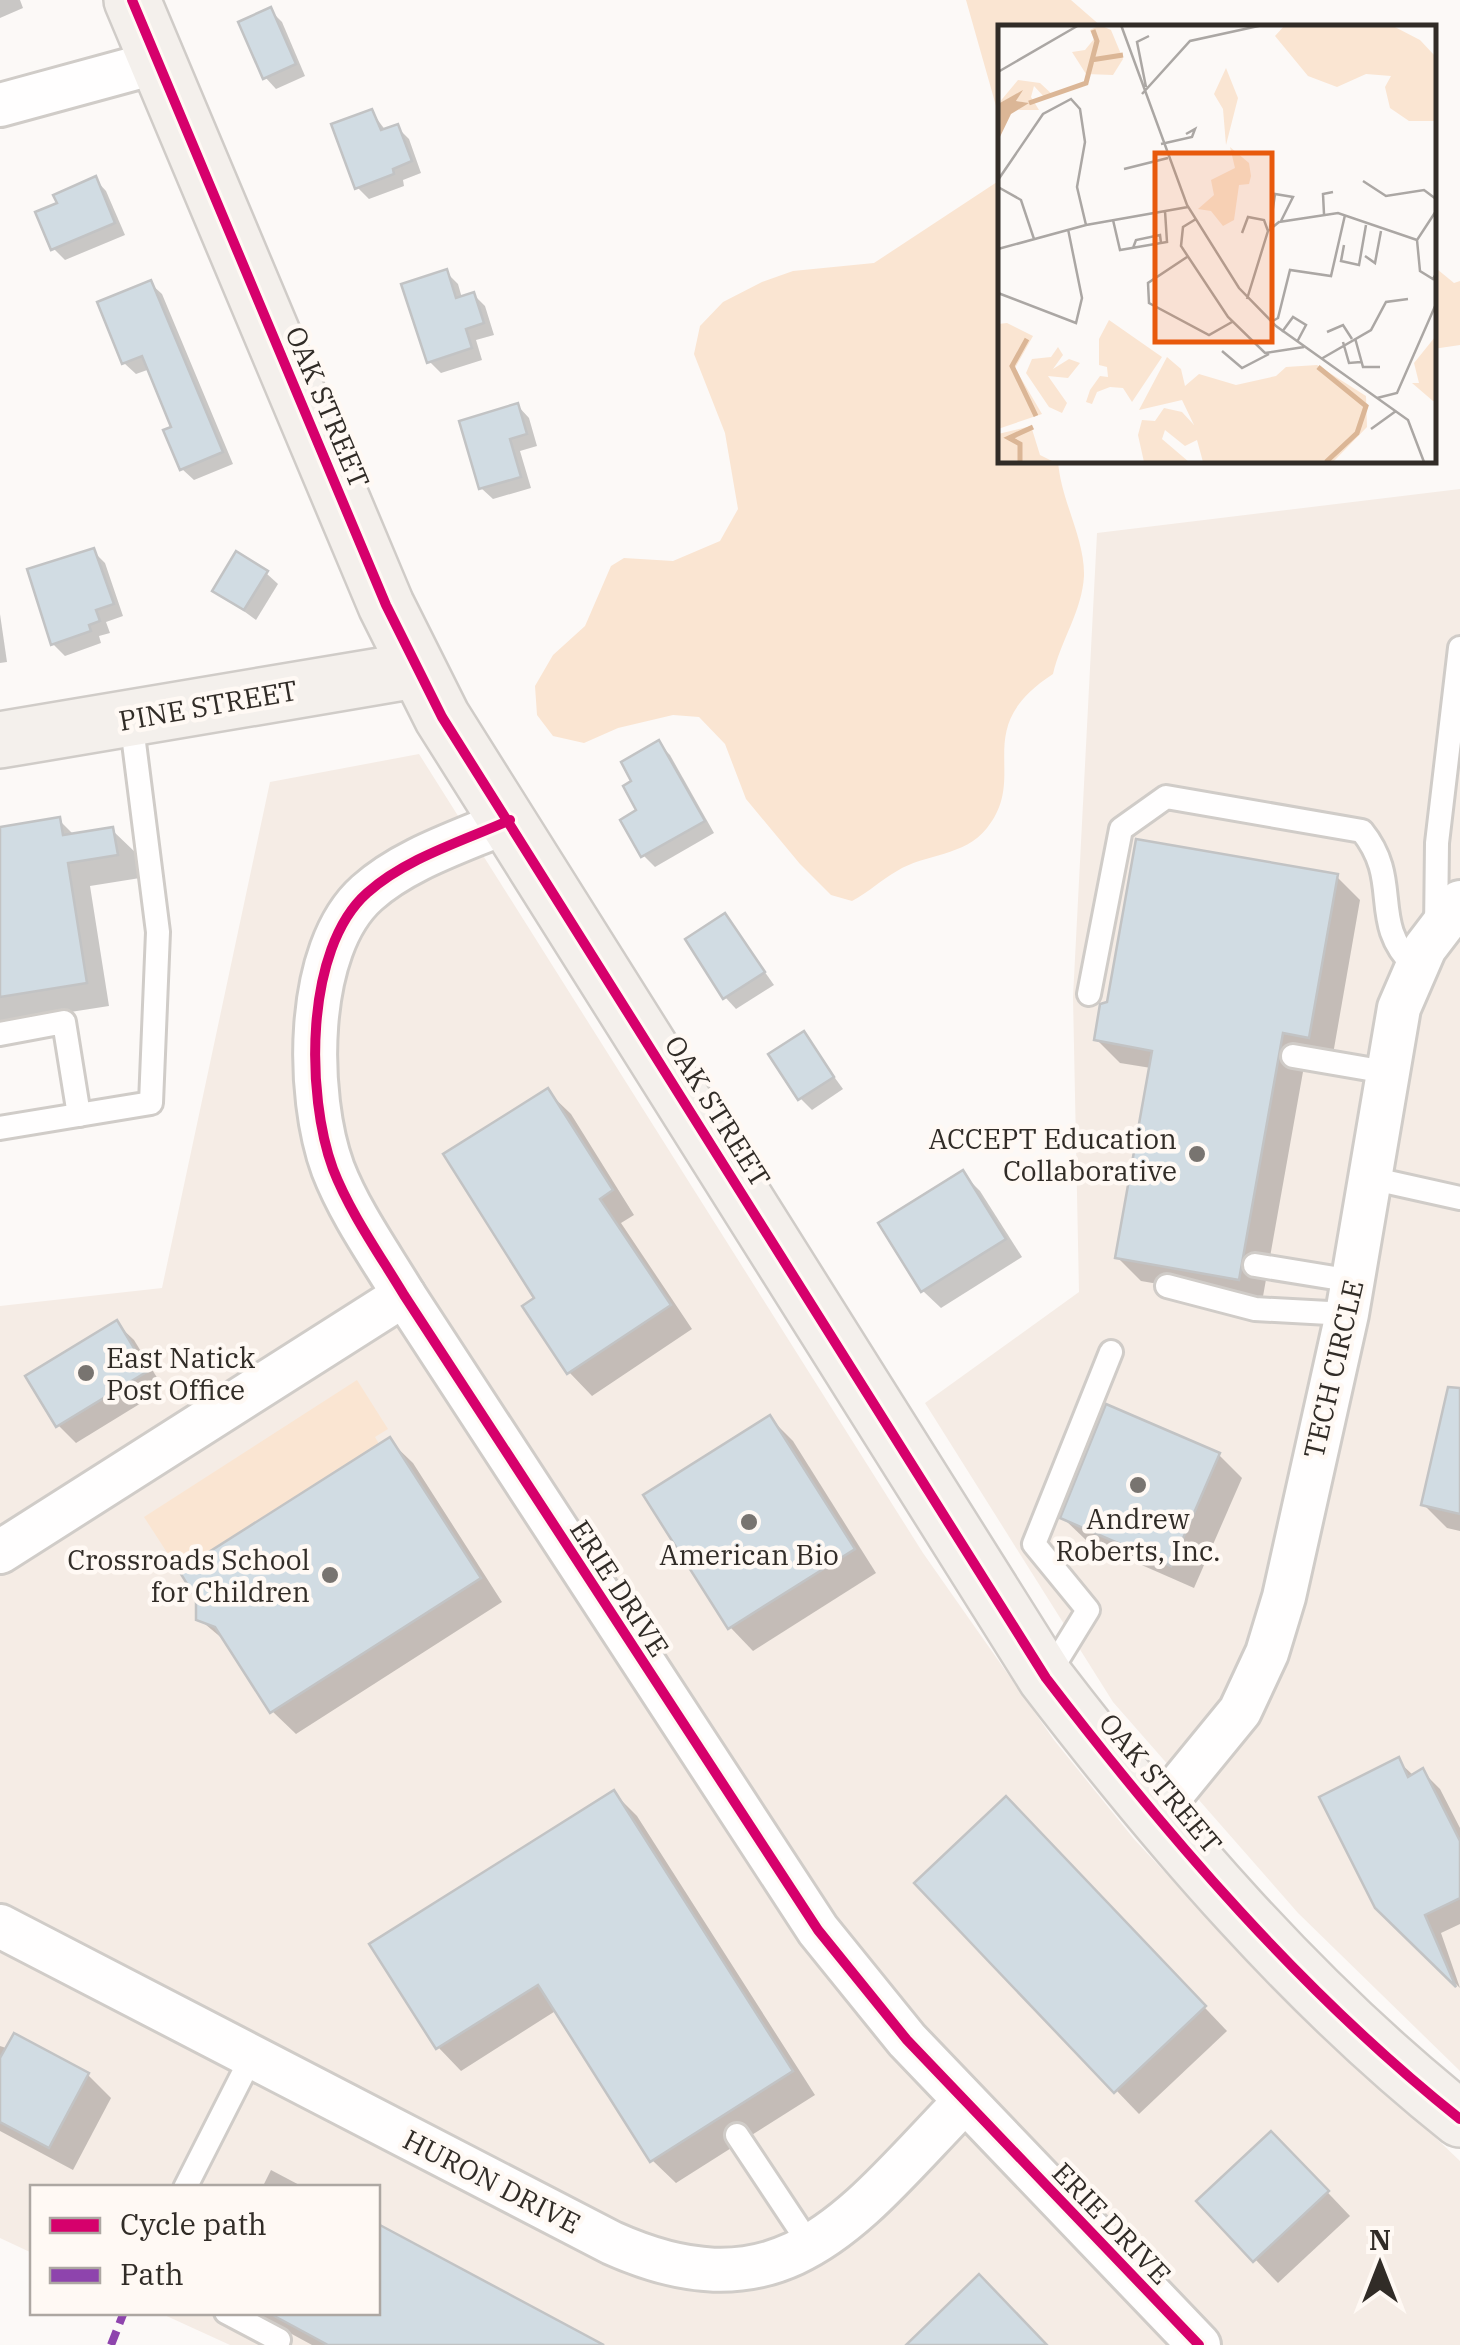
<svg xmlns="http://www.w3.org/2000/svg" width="1460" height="2345" font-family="'IBM Plex Serif',serif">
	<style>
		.built { fill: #f5ece5 }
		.green { fill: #fae5d2 }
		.shadow { fill: #0003 }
		.building { fill: #d1dce3; stroke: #c2c3c4; stroke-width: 2.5 }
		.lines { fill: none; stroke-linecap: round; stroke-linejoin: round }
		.service-casing { stroke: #d0ccc8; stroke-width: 28 }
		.minor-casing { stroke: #d0ccc8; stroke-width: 48 }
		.secondary-casing { stroke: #d0ccc8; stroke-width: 60 }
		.service { stroke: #fffefe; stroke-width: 22 }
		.minor { stroke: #fffefe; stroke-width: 42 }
		.secondary { stroke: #f4f0ec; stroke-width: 55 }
		.quiet { stroke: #8e44ad; stroke-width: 8; stroke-dasharray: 15 8; stroke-linecap: butt }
		.cycleway-casing { stroke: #fff9f4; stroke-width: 16 }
		.cycleway { stroke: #d6006c; stroke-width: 10 }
		.poi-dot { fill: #787470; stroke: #fff9f4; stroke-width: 4 }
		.labels { text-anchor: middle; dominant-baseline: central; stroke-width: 9; stroke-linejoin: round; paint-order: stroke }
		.street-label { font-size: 28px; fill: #312c27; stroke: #fff9f4 }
		.poi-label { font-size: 28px; fill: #312c27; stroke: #fff9f4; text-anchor: end }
		.inset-river { fill: none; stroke: #dbb696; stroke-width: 5 }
		.inset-road { fill: none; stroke: #aba7a4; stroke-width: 2.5 }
		.view { fill: #e8590c; fill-opacity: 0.15; stroke: #e8590c; stroke-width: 5 }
		.inset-edge { fill: none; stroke: #312c27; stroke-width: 5 }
	</style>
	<rect width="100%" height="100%" fill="#fcf9f7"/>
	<g class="built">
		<path d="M1460 489V2071L1298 1913 1113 1702 925 1403 1079 1292 1073 997 1097 533Z"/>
		<path d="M419 754 923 1553 1054 1740 1134 1839 1225 1937 1460 2161V2345H230L160 2313 378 2312V2188H32V2253L0 2238V1306L162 1288 270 782Z"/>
	</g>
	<g class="green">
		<path d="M966 0H1071L1102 27 1000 28V120Z"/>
		<path d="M1000 180V460H1058C1060 499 1085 538 1084 576 1082 611 1061 640 1053 674 968 729 1030 774 987 828 964 857 926 853 897 871 881 880 869 892 852 901L831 895 800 864 746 799 725 744 699 717 673 715 618 728 584 743 553 736 537 715 535 686 553 655 585 626 611 566 624 558 673 561 720 541 738 509 725 433 694 354 700 326 723 302 762 282 793 271 874 263Z"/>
		<path d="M1432 265 1454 283 1460 281V345L1433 349Z"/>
		<path d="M357 1380 388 1429 375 1437 379 1444 179 1571 144 1517Z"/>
	</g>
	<g class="shadow">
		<path d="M0 0H20L23 8 0 18Z"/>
		<path d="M270 10 282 22 305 76 276 89 265 77Z"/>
		<path d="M371 111 386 131 397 127 409 139 421 173 403 180 404 186 369 199 358 188Z"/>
		<path d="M95 179 106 191 125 235 65 260 54 249 60 204Z"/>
		<path d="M446 272 458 284 462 298 473 294 485 306 494 335 476 340 482 360 441 373 430 362Z"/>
		<path d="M150 283 162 294 233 464 194 480 182 469 174 429 150 369 136 374 124 363Z"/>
		<path d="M518 406 529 418 537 446 520 451 531 488 493 499 481 488Z"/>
		<path d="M93 551 105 563 123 616 106 622 110 633 99 636 101 643 65 656 53 644Z"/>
		<path d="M266 573 278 584 256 620 215 590Z"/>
		<path d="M0 614 7 662 0 663Z"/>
		<path d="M659 744 670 755 714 833 655 867 643 855 635 782Z"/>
		<path d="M59 820 75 836 112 830 136 853 140 878 90 886 109 1006 0 1023V830Z"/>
		<path d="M1337 877 1360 900 1332 1060 1306 1055 1262 1302 1141 1281 1117 1257 1151 1068 1120 1063 1096 1039Z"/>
		<path d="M725 916 774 985 736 1009 725 997Z"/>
		<path d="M803 1034 843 1089 812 1110 800 1098Z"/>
		<path d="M547 1091 571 1114 634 1215 621 1223 692 1329 592 1396 569 1372 537 1298Z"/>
		<path d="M962 1173 980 1191 1022 1257 941 1308 923 1291 881 1223Z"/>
		<path d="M116 1323 134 1340 164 1389 76 1443 58 1425Z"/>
		<path d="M1460 1412V1531L1447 1528 1424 1505Z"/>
		<path d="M770 1418 793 1441 876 1573 753 1651 730 1627Z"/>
		<path d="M389 1440 413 1463 502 1602 296 1734 272 1711 230 1645 199 1619Z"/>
		<path d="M1219 1455 1242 1478 1194 1588 1087 1541 1063 1518Z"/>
		<path d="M1398 1761 1414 1776 1423 1772 1440 1789 1460 1828V1924L1441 1933 1460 1988 1377 1906Z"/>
		<path d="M614 1793 637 1816 815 2095 676 2183 652 2160 557 2010 461 2071 438 2047Z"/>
		<path d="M1029 1823 1227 2031 1139 2114 917 1883Z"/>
		<path d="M0 2046 88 2075 111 2098 73 2170 0 2131Z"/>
		<path d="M1294 2157 1350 2216 1278 2283 1199 2201Z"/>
		<path d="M271 2170 305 2188H262Z"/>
		<path d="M378 2227 599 2345H312L251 2312H378Z"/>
	</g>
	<g class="building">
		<path d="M271 7 296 64 263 79 238 22Z"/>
		<path d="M372 109 381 130 398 124 412 161 393 169 394 174 355 189 331 124Z"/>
		<path d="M96 176 115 223 51 250 35 212 57 203 53 195Z"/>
		<path d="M447 269 456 298 474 292 484 323 466 329 472 348 427 363 401 284Z"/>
		<path d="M151 280 223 452 180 470 163 430 171 427 142 356 122 364 97 302Z"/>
		<path d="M518 403 527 434 510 439 521 477 479 489 459 421Z"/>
		<path d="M94 548 114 604 96 610 100 621 89 625 91 631 51 645 27 569Z"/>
		<path d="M236 551 268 571 244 610 212 591Z"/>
		<path d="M659 740 705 821 641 857 620 820 636 810 623 786 631 781 621 762Z"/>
		<path d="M60 817 63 835 113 827 118 855 68 863 87 983 0 997V827Z"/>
		<path d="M1136 839 1338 874 1309 1038 1283 1033 1239 1280 1115 1258 1152 1051 1094 1040 1100 1004 1107 1002Z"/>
		<path d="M725 913 765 972 723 999 685 939Z"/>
		<path d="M804 1031 834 1077 798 1100 768 1054Z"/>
		<path d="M548 1088 613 1190 600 1199 671 1305 567 1374 522 1306 534 1298 443 1154Z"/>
		<path d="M963 1170 1006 1239 921 1292 878 1223Z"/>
		<path d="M117 1320 148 1371 56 1427 25 1376Z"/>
		<path d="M1448 1387 1460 1388V1514L1421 1505Z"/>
		<path d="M1106 1404 1220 1453 1171 1566 1060 1518Z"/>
		<path d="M770 1415 855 1549 728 1629 643 1495Z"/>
		<path d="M390 1437 481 1578 270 1713 215 1627 196 1620V1598L179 1571Z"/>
		<path d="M1399 1757 1408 1777 1423 1768 1460 1841V1898L1425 1915 1456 1987 1375 1908 1319 1797Z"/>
		<path d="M614 1790 793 2071 650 2162 538 1985 436 2049 369 1944Z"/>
		<path d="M1006 1796 1206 2006 1114 2093 914 1883Z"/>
		<path d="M14 2033 89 2073 49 2148 0 2122V2058Z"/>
		<path d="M1271 2131 1329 2191 1253 2262 1196 2201Z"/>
		<path d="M378 2224 604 2345H328L267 2312H378Z"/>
		<path d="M979 2274 1047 2345H906Z"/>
	</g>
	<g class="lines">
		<g class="service-casing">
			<g id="service">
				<path d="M1436 929 1437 843 1460 648"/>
				<path d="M1089 994 1121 829 1166 797 1362 831C1403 882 1368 921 1414 966"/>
				<path d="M0 1034 64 1022 79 1115"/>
				<path d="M1293 1056 1386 1072"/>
				<path d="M0 1128 151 1103 158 932 131 719"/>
				<path d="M1370 1178 1460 1198"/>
				<path d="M1255 1265 1353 1281"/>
				<path d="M1167 1286 1255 1309 1347 1314"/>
				<path d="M1048 1675 1088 1610 1034 1544 1111 1352"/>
				<path d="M737 2135 812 2248"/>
				<path d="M185 2188 252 2056"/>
				<path d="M226 2312 279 2340"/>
			</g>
		</g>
		<g class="minor-casing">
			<g id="minor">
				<path d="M0 105 158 62"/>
				<path d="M510 820C463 841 406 858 367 893 304 949 306 1096 333 1169 350 1213 380 1255 404 1295L818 1930 907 2040 1199 2345"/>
				<path d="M0 1552 404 1295"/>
				<path d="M1155 1815 1240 1711 1267 1653 1284 1597 1347 1314 1399 1008 1425 948 1460 902"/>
				<path d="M0 1926 612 2243C786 2321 854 2215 964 2102"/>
			</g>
		</g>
		<g class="secondary-casing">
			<g id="secondary">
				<path d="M132 0 386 605 442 717 1046 1678C1168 1837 1303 1994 1460 2119"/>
				<path d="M0 740 416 670"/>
			</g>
		</g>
		<use href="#service" class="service"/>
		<use href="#minor" class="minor"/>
		<use href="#secondary" class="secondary"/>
		<path class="quiet" d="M111 2345 124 2312"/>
		<g class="cycleway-casing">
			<g id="cycleway">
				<path d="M132 0 386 605 442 717 1046 1678C1168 1837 1303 1994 1460 2119"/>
				<path d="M510 820C463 841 406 858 367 893 304 949 306 1096 333 1169 350 1213 380 1255 404 1295L818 1930 907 2040 1199 2345"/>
			</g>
		</g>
		<use href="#cycleway" class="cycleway"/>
	</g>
	<g class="poi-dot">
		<circle cx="1197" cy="1154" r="10"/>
		<circle cx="86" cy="1373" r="10"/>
		<circle cx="1138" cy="1485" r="10"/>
		<circle cx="749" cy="1522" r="10"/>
		<circle cx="330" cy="1575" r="10"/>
	</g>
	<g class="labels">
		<g class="street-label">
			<text transform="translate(328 407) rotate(67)">OAK STREET</text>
			<text transform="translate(208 705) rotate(-10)">PINE STREET</text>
			<text transform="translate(718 1111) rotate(58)">OAK STREET</text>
			<text transform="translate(1333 1369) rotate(-77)">TECH CIRCLE</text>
			<text transform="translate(620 1588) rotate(57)">ERIE DRIVE</text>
			<text transform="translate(1161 1783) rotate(50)">OAK STREET</text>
			<text transform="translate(492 2181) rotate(27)">HURON DRIVE</text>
			<text transform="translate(1112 2223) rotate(46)">ERIE DRIVE</text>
		</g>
		<g class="poi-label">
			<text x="1177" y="1138">ACCEPT Education<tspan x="1177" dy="32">Collaborative</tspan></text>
			<text x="106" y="1357" text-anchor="start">East Natick<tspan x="106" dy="32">Post Office</tspan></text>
			<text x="1138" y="1518" text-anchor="middle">Andrew<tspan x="1138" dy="32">Roberts, Inc.</tspan></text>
			<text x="749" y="1554" text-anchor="middle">American Bio</text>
			<text x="310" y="1559">Crossroads School<tspan x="310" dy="32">for Children</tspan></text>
		</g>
	</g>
	<g transform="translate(998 25)">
		<rect width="438" height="438" fill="#fcf9f7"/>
		<path d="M102 0 113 5 125 34 115 50 88 49 74 27 87 25 96 14 92 5ZM287 0H393L422 15 437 31V96H411L392 83 387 62 393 51 368 49 339 62 310 51 277 11ZM228 43 240 73 228 120 225 84 216 69ZM20 55 42 58 56 71 48 74 36 61 33 72 41 85H20L29 78 18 76 23 67 0 79ZM232 122 251 138 253 151 251 159 241 160 236 195 225 201 213 186 200 184 216 170 213 155 237 143ZM111 295 164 332 134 377 125 363 112 362 99 367 94 379 88 377 92 365 102 351 110 352 109 342 101 340V314ZM9 298 35 311 17 343 44 389 0 404V299ZM437 312 438 376H435L414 358H421L416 338ZM60 322 65 330 55 344 71 334 82 338 70 353 50 351 69 378 64 388 51 382 28 348 34 334 53 332ZM169 332 183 344 187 361 201 349 238 360 278 351 288 342 319 340 368 371 369 402 335 437H205L199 415 187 421 167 405 164 414 191 437H146L140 410 144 395 157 396 166 383 184 387 196 400 184 375 141 385ZM33 401 42 430 56 437H0V409Z" fill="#fae5d2"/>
		<path d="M25 65 18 76 31 78 13 89 0 116V79Z" fill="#dbb696"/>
		<path class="inset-river" d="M93 35 125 30M31 78 88 58 99 16 95 5M29 314 14 341 38 391M320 342 368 381 359 408 328 437M22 437V419L11 413 35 402"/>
		<path class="inset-road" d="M123 0 189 180 241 263 278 301 410 395 426 437M0 47 81 0M148 62 139 17 151 11M144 69 192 16 265 0M163 119 194 112 197 104 188 109M126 144 170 133M0 155 45 89 73 74 82 84 87 117 79 162 88 200M365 156 388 171 426 165 438 174M0 162 23 175 36 214M438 186 419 215 422 246 435 254 438 249M326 189 325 169 335 167M198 194 185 202 183 221 230 292 267 328 306 322M115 195 122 225 169 217 167 186M272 203 277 169 295 172 283 196M244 208 250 192 266 195 270 206M346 220 343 236 361 240 368 200M135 223 138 215 162 210 163 218M0 224 88 200 190 182M367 231 377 238 383 206M189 232 150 258 151 278 211 310 234 297M0 268 78 298 84 273 70 204M249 274 270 206 281 197 340 188 419 215M273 297 280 293 292 245 333 251 347 190M284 307 295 292 308 300 299 317M329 307 345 300 354 314M357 313 365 342H382M345 317 351 338 363 337M224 326 244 343 271 329M323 334 373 305 388 277 410 274M379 373 399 368 438 279M373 404 398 386"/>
		<path class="view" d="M157 128H274V317H157Z"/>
		<rect width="438" height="438" class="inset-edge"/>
	</g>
	<rect x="30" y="2185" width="350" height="130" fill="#fff9f4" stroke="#ada7a2" stroke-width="2.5"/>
	<rect x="50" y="2218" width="50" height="15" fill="#d6006c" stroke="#ada7a2" stroke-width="2.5"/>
	<text x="120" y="2235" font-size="30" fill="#312c27">Cycle path</text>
	<rect x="50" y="2268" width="50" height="15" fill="#8e44ad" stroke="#ada7a2" stroke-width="2.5"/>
	<text x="120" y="2285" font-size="30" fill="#312c27">Path</text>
	<g transform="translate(1380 2265)" stroke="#fff9f4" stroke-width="8" paint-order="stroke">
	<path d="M0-8L18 38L0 25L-18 38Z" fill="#312c27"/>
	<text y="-15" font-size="28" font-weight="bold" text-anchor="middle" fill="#312c27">N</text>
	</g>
</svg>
